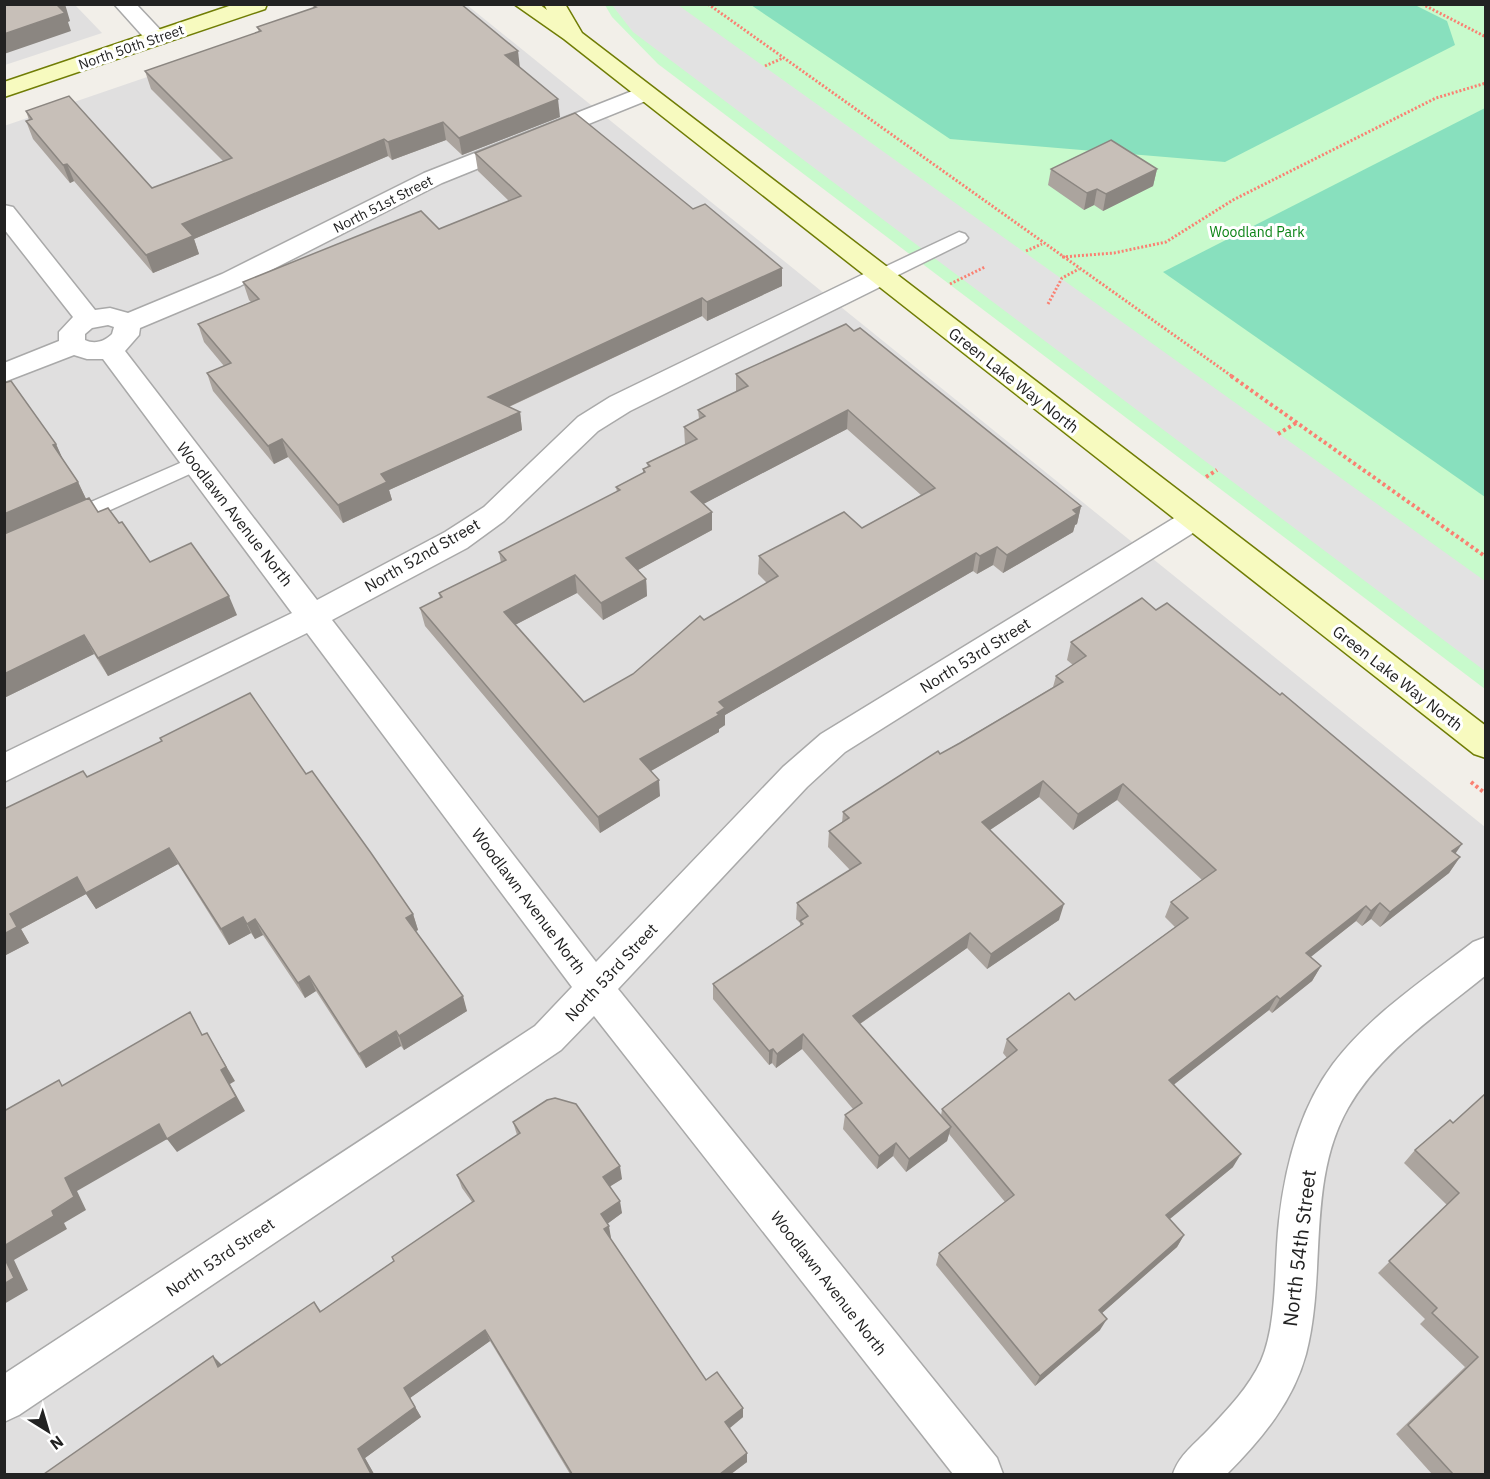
<svg xmlns="http://www.w3.org/2000/svg" width="1490" height="1479" font-family="'IBM Plex Sans',sans-serif">
	<style>
		.residential { fill: #e0dfdf }
		.park { fill: #c8facc }
		.pitch { fill: #88e0be }
		.parking { fill: #e2e2e2 }
		.lines { fill: none; stroke-linecap: round; stroke-linejoin: round }
		.lane-casing { stroke: #a9a9a9; stroke-width: 3 }
		.street-casing { stroke: #a9a9a9; stroke-width: 3 }
		.secondary-casing { stroke: #707d05; stroke-width: 3 }
		.path-far1 { stroke: #fa8072; stroke-width: 3; stroke-dasharray: 2 2; stroke-linecap: butt }
		.path { stroke: #fa8072; stroke-width: 4; stroke-dasharray: 3 3; stroke-linecap: butt }
		.lane { fill: #fff; fill-rule: evenodd }
		.street { fill: #fff; fill-rule: evenodd }
		.secondary { fill: #f7fabf; fill-rule: evenodd }
		.wall { fill: #aba49e; fill-rule: evenodd }
		.shaded-wall { fill: #8b8681 }
		.building { fill: #c7bfb8; stroke: #8b8681; stroke-width: 1.5; fill-rule: evenodd }
		.labels { text-anchor: middle; dominant-baseline: central; stroke-width: 6; stroke-linejoin: round; paint-order: stroke }
		.far-street-label { font-size: 14px; fill: #222; stroke: #fff }
		.far-park-label { font-size: 14px; fill: #0c8416; stroke: #fff }
		.street-label { font-size: 16px; fill: #222; stroke: #fff }
		.near-street-label { font-size: 20px; fill: #222; stroke: #fff }
	</style>
	<rect width="100%" height="100%" fill="#f2efe9"/>
	<g class="residential">
		<path d="M4 5H75L102 33 5 65Z"/>
		<path d="M358 5H467L1485 827V1474H5L4 126Z"/>
	</g>
	<path class="park" d="M605 5H1485V689L658 64 612 17Z"/>
	<g class="pitch">
		<path d="M751 5H1415L1447 21 1455 45 1225 162 950 139Z"/>
		<path d="M1485 108V497L1163 272Z"/>
	</g>
	<path class="parking" d="M612 5H678L1485 581V671L633 32Z"/>
	<g class="lines">
		<g class="lane-casing">
			<g id="lane">
				<path d="M959 232 965 234 968 238 965 242 888 280 881 282 872 276 874 272Z"/>
				<path d="M196 456 203 458 206 463 203 468 75 526 67 529 59 526 56 521 59 516Z"/>
			</g>
		</g>
		<g class="street-casing">
			<g id="street">
				<path d="M114 4H136L168 38 165 43H149Z"/>
				<path d="M645 86 653 88 656 93 653 98 442 183 240 286 140 328 139 335 125 351 317 600 445 532 484 507 578 417 610 397 872 270 881 268 890 270 894 276 890 282 630 411 598 431 504 521 467 548 332 620 596 962 783 767 821 734 1184 512 1194 508 1204 512 1209 519 1204 526 845 752 807 787 618 989 997 1458 1003 1474H953L594 1016 561 1050 19 1415 4 1422V1374L535 1026 572 987 307 633 4 782V753L292 613 103 359H87L74 355 4 382V363L59 341V332L73 317 4 229V205L13 207 95 310 110 308 128 313 222 274 424 173ZM108 325 114 327 112 334C105 341 95 345 85 340V334L92 328Z"/>
				<path d="M1486 937V975C1437 1015 1380 1052 1348 1108 1306 1182 1327 1274 1306 1354 1293 1402 1261 1440 1227 1474H1173C1179 1455 1195 1444 1209 1429 1228 1409 1249 1387 1261 1361 1278 1322 1274 1263 1279 1221 1285 1167 1300 1108 1333 1064 1370 1015 1425 979 1473 942Z"/>
			</g>
		</g>
		<g class="secondary-casing">
			<g id="secondary">
				<path d="M235 4H267L265 9 4 97V82Z"/>
				<path d="M514 4H539L547 10 544 4H565L582 33 599 46 1486 726V758L1474 754 564 39Z"/>
			</g>
		</g>
		<g class="path-far1">
			<path d="M708 4 1233 377"/>
			<path d="M1422 4 1486 37"/>
			<path d="M765 66 783 58"/>
			<path d="M1026 251 1042 244"/>
			<path d="M1062 257 1114 253 1166 242 1233 200 1436 98 1486 83"/>
			<path d="M950 284 985 267"/>
			<path d="M1048 304 1062 278 1079 269"/>
		</g>
		<g class="path">
			<path d="M1231 376 1486 557"/>
			<path d="M1278 434 1296 423"/>
			<path d="M1206 477 1217 470"/>
			<path d="M1471 782 1486 794"/>
		</g>
		<use href="#lane" class="lane"/>
		<use href="#street" class="street"/>
		<use href="#secondary" class="secondary"/>
	</g>
	<g class="wall">
		<path d="M314 6 520 68 560 117 462 155 446 140 392 160 388 156 194 239 199 254 153 273 74 181 70 183 33 139 26 121 29 120 26 111 152 188 223 161 151 89 145 71 259 32 257 27 314 8Z"/>
		<path d="M475 153 782 286 707 321 702 316 509 407 520 412 522 430 389 490 392 500 343 523 288 457 274 464 213 391 207 373 224 366 204 342 198 324 251 302 249 300 243 282 439 229 509 201 478 171Z"/>
		<path d="M1051 169H1157L1153 186 1103 211 1094 205 1084 210 1048 185Z"/>
		<path d="M854 331 1081 506 1077 524 1075 525 1073 532 1003 573 993 565 977 574 973 571 725 715V725L719 729V732L651 771 660 796 600 833 425 626 420 608 440 598 439 593 501 563 499 552 617 492 616 487 643 473V469L648 467 647 463 685 445 684 427 699 419 698 410 736 392V374ZM847 429 921 495 862 528 759 556 758 574 767 583 704 620 633 674 584 702 515 625 577 593 603 620 647 596 646 579 638 570 712 530V512L703 504Z"/>
		<path d="M56 444 63 460 78 482 86 499 98 512 119 523 150 562 237 615 108 676 94 654 4 698Z"/>
		<path d="M1071 642 1455 854 1460 857 1449 873 1380 927 1371 919 1362 926 1356 921 1310 957 1321 966 1312 981 1272 1013 1269 1010 1174 1084 1233 1167 1169 1219 1184 1235 1177 1247 1102 1313 1100 1330 1035 1386 936 1265 939 1253 1005 1202 949 1134 947 1141 906 1172 893 1156 877 1169 843 1129 845 1115 853 1109 802 1049 776 1068 772 1063 769 1065 713 999V984L800 926V923L796 919 797 903 850 870 828 847 829 831 842 823 843 812 1053 687 1056 676 1073 665 1067 660ZM1039 797 1073 830 1117 800 1202 880 1171 902 1165 917 1175 927 1075 1000 1007 1039 1003 1053 1007 1058 942 1109 941 1116 860 1024 967 948 987 969 1059 920 990 830Z"/>
		<path d="M306 774 413 914 418 930 416 931 467 1011 404 1050 401 1046 366 1068 316 991 305 998 263 935 255 939 251 933 229 945 178 864 96 909 86 894 21 929 29 943 4 956 87 777Z"/>
		<path d="M1485 1094V1474H1432L1396 1434 1465 1367 1420 1324 1425 1319 1378 1273 1447 1205 1404 1163 1415 1150 1453 1123Z"/>
		<path d="M513 1122 622 1179 610 1186 622 1213 607 1224 611 1238H610L706 1380 743 1408V1417L730 1428 747 1462 731 1474H570L490 1341 410 1398 421 1417 365 1458 374 1474H44L221 1365 314 1302 321 1311 394 1261 472 1202 462 1188 457 1175 517 1135Z"/>
	</g>
	<g class="shaded-wall">
		<path d="M61 4H65L70 21 68 22 71 31 4 54V34Z"/>
		<path d="M518 51 520 68 505 55Z"/>
		<path d="M558 99 560 117 462 155 459 138Z"/>
		<path d="M443 122 446 140 392 160 388 142Z"/>
		<path d="M384 139 388 156 194 239 199 254 153 273 146 255 182 224Z"/>
		<path d="M67 164 74 181 70 183 63 165Z"/>
		<path d="M1157 169 1153 186 1103 211 1106 194Z"/>
		<path d="M1097 189 1094 205 1084 210 1087 193Z"/>
		<path d="M782 268V286L707 321V302Z"/>
		<path d="M702 298V316L491 415 488 397Z"/>
		<path d="M848 410 847 429 692 510 691 492Z"/>
		<path d="M520 412 522 430 389 490 392 500 343 523 338 505 381 474Z"/>
		<path d="M282 439 288 457 274 464 268 446Z"/>
		<path d="M56 444 65 464 53 445Z"/>
		<path d="M78 482 87 501 4 537V514Z"/>
		<path d="M1081 506 1077 524 1075 525 1073 532 1003 573 1007 555Z"/>
		<path d="M712 512V530L627 576 626 558Z"/>
		<path d="M997 547 993 565 977 574 980 556Z"/>
		<path d="M976 553 973 571 725 715V725L719 729V732L642 776 640 759 719 702Z"/>
		<path d="M575 575 577 593 507 629 504 612Z"/>
		<path d="M646 579 647 596 603 620 601 603Z"/>
		<path d="M229 596 237 615 108 676 98 658Z"/>
		<path d="M84 635 94 654 4 698V674Z"/>
		<path d="M659 780 660 796 600 833 598 817Z"/>
		<path d="M1043 781 1039 797 978 838 982 822Z"/>
		<path d="M1123 784 1117 800 1073 830 1078 814Z"/>
		<path d="M1462 844 1451 860 1452 851Z"/>
		<path d="M169 848 178 864 96 909 86 894 21 929 29 943 4 956V934L10 914 77 877Z"/>
		<path d="M1460 857 1449 873 1380 927 1390 912Z"/>
		<path d="M1380 903 1371 919 1362 926 1371 911Z"/>
		<path d="M1064 904 1059 920 987 969 991 954Z"/>
		<path d="M1366 906 1356 921 1297 968 1306 953Z"/>
		<path d="M413 914 418 930 412 933 406 918Z"/>
		<path d="M243 917 251 933 229 945 221 929Z"/>
		<path d="M255 919 263 935 255 939 247 924Z"/>
		<path d="M970 933 967 948 851 1030 853 1016Z"/>
		<path d="M1321 966 1312 981 1272 1013 1280 999Z"/>
		<path d="M309 976 316 991 305 998 298 983Z"/>
		<path d="M463 996 467 1011 404 1050 399 1036Z"/>
		<path d="M1277 996 1269 1010 1162 1094 1169 1080Z"/>
		<path d="M396 1031 401 1046 366 1068 359 1054Z"/>
		<path d="M803 1034 802 1049 776 1068 777 1054Z"/>
		<path d="M215 1047 235 1081 230 1084 245 1111 177 1152 167 1139 221 1070Z"/>
		<path d="M773 1049 772 1063 769 1065V1051Z"/>
		<path d="M159 1124 169 1138 77 1191 86 1210 64 1223 67 1229 14 1260 28 1290 4 1304V1246L52 1211 65 1178Z"/>
		<path d="M951 1127 947 1141 906 1172 909 1159Z"/>
		<path d="M896 1143 893 1156 877 1169 879 1156Z"/>
		<path d="M1241 1154 1233 1167 1159 1228 1166 1215Z"/>
		<path d="M620 1166 622 1179 606 1189 603 1177Z"/>
		<path d="M620 1201 622 1213 603 1227 601 1214Z"/>
		<path d="M609 1226 611 1238 607 1241 604 1229Z"/>
		<path d="M1184 1235 1177 1247 1093 1321 1099 1310Z"/>
		<path d="M1107 1319 1100 1330 1035 1386 1040 1376Z"/>
		<path d="M485 1330 490 1341 410 1398 421 1417 365 1458 374 1474H371L358 1449 404 1388Z"/>
		<path d="M213 1356 223 1366 218 1367Z"/>
		<path d="M743 1408V1417L726 1431 725 1422Z"/>
		<path d="M747 1453V1462L731 1474H720Z"/>
	</g>
	<g class="building">
		<path d="M4 4H61L57 5 65 13 4 34Z"/>
		<path d="M317 4H461L518 51 505 55 558 99 459 138 443 122 388 142 384 139 182 224 193 236 146 255 67 164 63 165 26 121 32 119 26 111 69 96 152 188 232 158 145 71 261 31 257 27 316 7 314 6Z"/>
		<path d="M575 113 693 209 705 204 782 268 707 302 702 298 488 397 520 412 381 474 387 482 338 505 282 439 268 446 207 373 231 363 198 324 259 299 243 282 375 229 421 211 439 229 521 196 475 153Z"/>
		<path d="M1111 140 1157 169 1106 194 1097 189 1087 193 1051 169Z"/>
		<path d="M846 324 854 331 860 328 1081 506 1073 510 1077 514 1007 555 997 547 980 556 976 553 719 702 725 708 717 713 719 715 640 759 659 780 598 817 420 608 442 597 439 593 506 560 499 552 620 490 616 487 645 472 643 469 650 466 647 463 697 439 684 427 705 416 698 410 748 386 736 374ZM848 410 935 488 862 528 844 512 759 556 778 576 704 620 700 616 633 674 584 702 504 612 575 575 601 603 646 579 626 558 712 512 691 492Z"/>
		<path d="M11 381 56 444 53 445 78 482 4 514V383Z"/>
		<path d="M89 498 98 512 108 508 119 523 122 522 150 562 191 543 229 596 98 658 84 635 4 674V534Z"/>
		<path d="M1142 598 1156 610 1167 603 1280 695 1282 693 1462 844 1452 851 1460 857 1390 912 1380 903 1371 911 1366 906 1306 953 1321 966 1280 999 1277 996 1169 1080 1241 1154 1166 1215 1184 1235 1099 1310 1107 1319 1040 1376 939 1253 1014 1195 942 1109 1017 1050 1007 1039 1069 993 1075 1000 1188 918 1171 902 1216 870 1123 784 1078 814 1043 781 982 822 1064 904 991 954 970 933 853 1016 951 1127 909 1159 896 1143 879 1156 845 1115 862 1103 803 1034 777 1054 773 1049 769 1051 713 984 803 924 800 921 808 916 797 903 861 863 829 831 849 818 843 812 938 751 940 754 960 743 1063 682 1056 676 1086 656 1071 642Z"/>
		<path d="M250 693 306 774 312 771 371 853 413 914 406 918 463 996 399 1036 396 1031 359 1054 309 976 298 983 255 919 247 924 243 917 221 929 169 848 86 893 77 877 10 914 17 927 4 934V809L83 771 87 777 162 741 160 738Z"/>
		<path d="M190 1012 202 1035 207 1033 226 1067 221 1070 236 1097 167 1139 159 1124 65 1178 74 1197 52 1211 54 1216 4 1246V1111L59 1080 62 1086Z"/>
		<path d="M1485 1094V1474H1453L1408 1425 1478 1357 1432 1313 1437 1308 1389 1261 1459 1193 1415 1150 1450 1120 1453 1123Z"/>
		<path d="M555 1098 576 1104 620 1166 603 1177 620 1201 601 1214 609 1226 604 1229 706 1380 717 1372 743 1408 725 1422 747 1453 720 1474H572L485 1330 404 1388 415 1407 358 1449 371 1474H44L213 1356 218 1367 314 1302 320 1312 394 1261 392 1257 474 1201 457 1175 520 1133 513 1122 547 1100Z"/>
		<path d="M4 1257 14 1278 4 1284Z"/>
	</g>
	<g class="labels">
		<g class="far-street-label">
			<text transform="translate(131 47) rotate(-19)">North 50th Street</text>
			<text transform="translate(383 204) rotate(-27)">North 51st Street</text>
		</g>
		<g class="far-park-label">
			<text x="1257" y="232">Woodland Park</text>
		</g>
		<g class="street-label">
			<text transform="translate(1014 380) rotate(38)">Green Lake Way North</text>
			<text transform="translate(235 514) rotate(52)">Woodlawn Avenue North</text>
			<text transform="translate(422 555) rotate(-30)">North 52nd Street</text>
			<text transform="translate(975 655) rotate(-32)">North 53rd Street</text>
			<text transform="translate(1398 678) rotate(38)">Green Lake Way North</text>
			<text transform="translate(529 901) rotate(53)">Woodlawn Avenue North</text>
			<text transform="translate(611 972) rotate(-47)">North 53rd Street</text>
			<text transform="translate(220 1257) rotate(-34)">North 53rd Street</text>
			<text transform="translate(829 1283) rotate(52)">Woodlawn Avenue North</text>
		</g>
		<g class="near-street-label">
			<text transform="translate(1299 1248) rotate(-83)">North 54th Street</text>
		</g>
	</g>
	<rect width="1490" height="1479" fill="none" stroke="#222222" stroke-width="12"/>
	<g transform="translate(48 1431) rotate(143)" stroke="#ffffff" stroke-width="4.5" paint-order="stroke">
	<path d="M0-4.5L10 22L0 15L-10 22Z" fill="#222222"/>
	<text y="-9" font-size="16" font-weight="bold" text-anchor="middle" fill="#222222">N</text>
	</g>
</svg>
